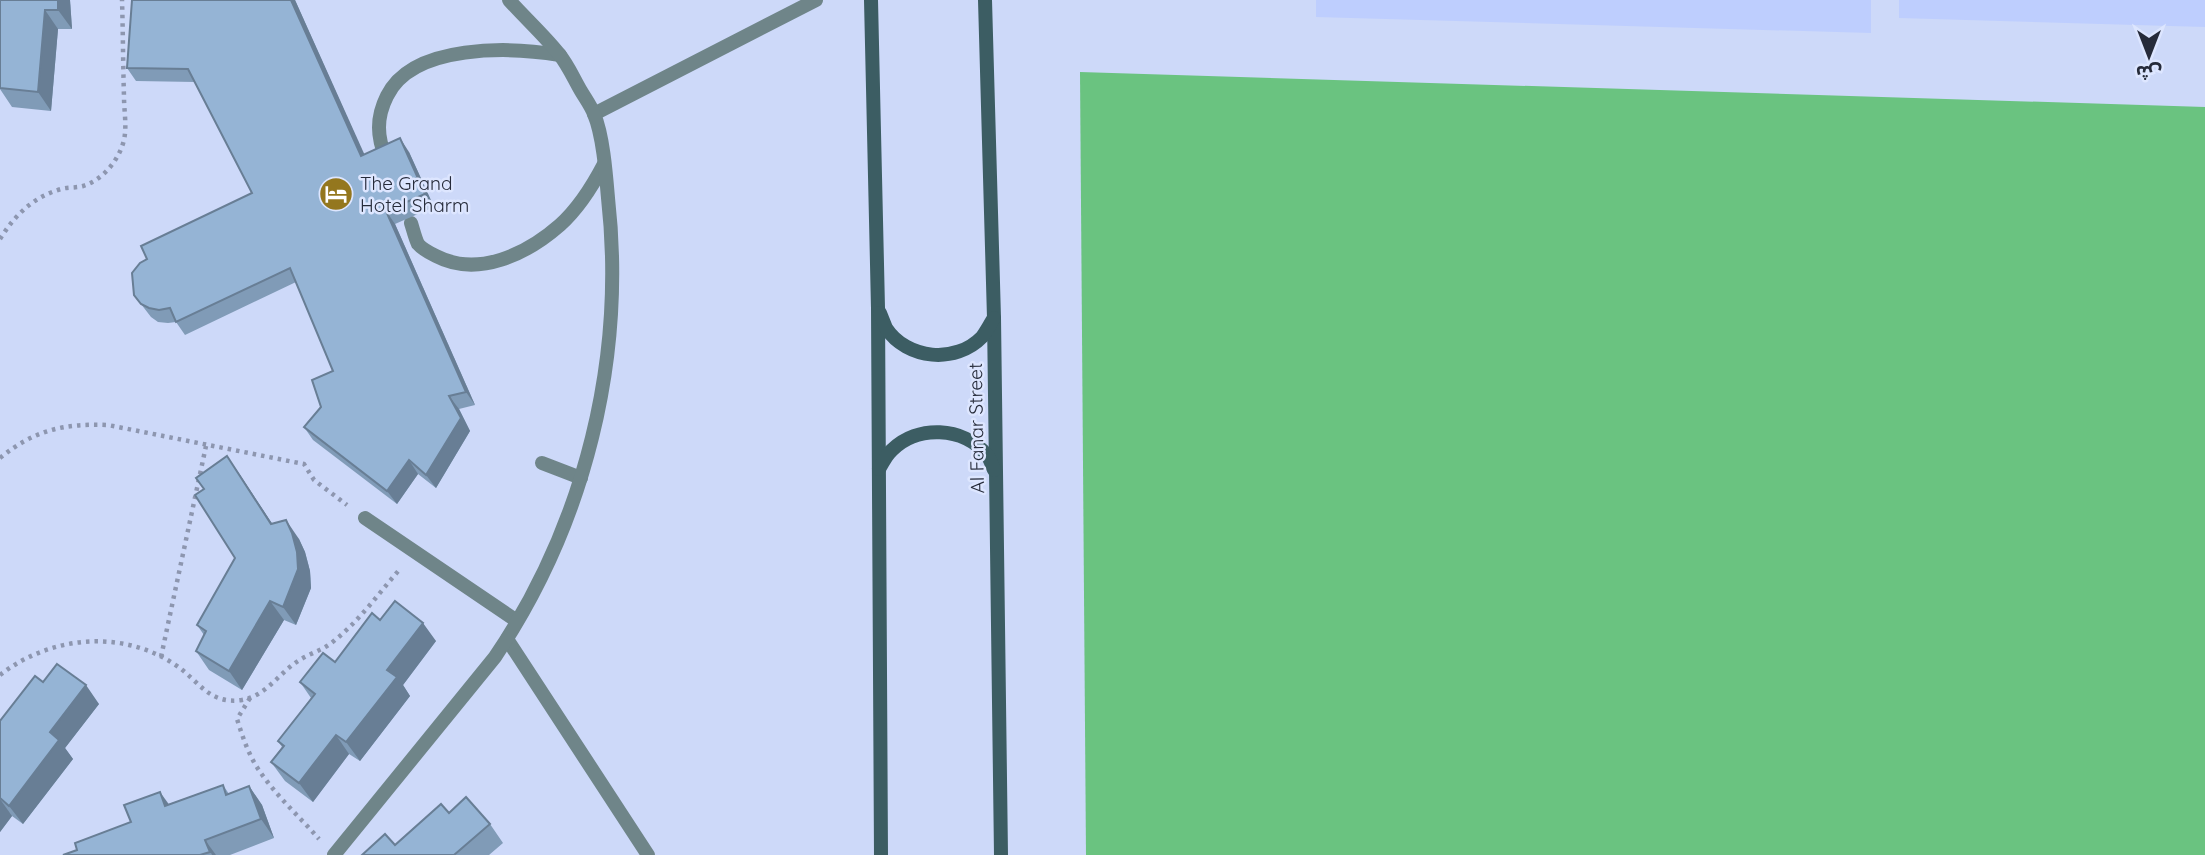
<svg xmlns="http://www.w3.org/2000/svg" width="2205" height="855" font-family="Quicksand,'Noto Sans Arabic',sans-serif">
	<style>
		.built { fill: #becefe }
		.green { fill: #6ac380 }
		.lines { fill: none; stroke-linecap: round; stroke-linejoin: round }
		.path { stroke: #8d96af; stroke-width: 4.5; stroke-dasharray: 3.5 5; stroke-linecap: butt }
		.lane { stroke: #6f8589; stroke-width: 14 }
		.secondary { stroke: #3c5d63; stroke-width: 14 }
		.wall { fill: #809bb7 }
		.shaded-wall { fill: #687e95 }
		.building { fill: #95b4d5; stroke: #687e95; stroke-width: 2 }
		.labels { text-anchor: middle; dominant-baseline: central; stroke-width: 5; stroke-linejoin: round; paint-order: stroke }
		.poi-label { font-size: 19px; fill: #262b3a; stroke: #dde6ff; text-anchor: start }
		.street-label { font-size: 19px; fill: #262b3a; stroke: #dde6ff }
	</style>
	<rect width="100%" height="100%" fill="#cdd9f9"/>
	<g class="built">
		<path d="M1316 0H1871V33L1316 17Z"/>
		<path d="M1899 0H2205V27L1899 18Z"/>
	</g>
	<path class="green" d="M1080 72 2205 107V855H1086Z"/>
	<g class="lines">
		<g class="path">
			<path d="M0 239C15 215 33 197 61 189 68 187 76 188 83 186 103 180 119 160 124 140 127 126 124 111 124 97 123 65 123 32 122 0"/>
			<path d="M0 458C34 430 65 423 108 425L304 464 314 480 347 505"/>
			<path d="M161 657 206 446"/>
			<path d="M0 675C50 636 121 629 174 664 199 680 208 705 242 700 266 696 279 673 298 661 310 653 324 650 335 640 360 620 379 593 400 569"/>
			<path d="M250 698 237 719C242 735 247 750 255 764 272 792 298 815 319 839"/>
		</g>
		<g class="lane">
			<path d="M594 114 816 0"/>
			<path d="M386 158C377 137 376 118 387 96 413 43 511 47 560 55"/>
			<path d="M411 223C413 229 415 238 418 244 422 249 430 253 436 256 478 278 527 254 560 225 579 208 592 187 604 164"/>
			<path d="M542 463 581 478"/>
			<path d="M365 518 517 621"/>
			<path d="M507 639 648 855"/>
			<path d="M334 855 495 657C585 523 626 359 608 198 606 174 603 135 594 114 591 106 585 98 581 91 574 79 568 65 559 54 544 35 525 18 509 0"/>
		</g>
		<g class="secondary">
			<path d="M871 0 878 308 881 855"/>
			<path d="M985 0 994 318 1001 855"/>
			<path d="M880 313C882 318 884 323 886 328 907 360 956 364 982 337 986 332 990 324 994 318"/>
			<path d="M879 469C883 463 886 455 892 450 917 425 963 426 987 455 990 459 992 465 994 470"/>
		</g>
	</g>
	<g class="wall">
		<path d="M0 0H70L72 29H58L51 111 12 107 0 89Z"/>
		<path d="M132 0H295L364 155 409 152 434 207 395 224 475 405 459 409 470 431 436 488 418 474 397 504 313 440 304 427 321 407 333 371 296 282 185 335 176 322 168 323 158 322 151 317 134 295 252 193 195 82 136 81 127 68Z"/>
		<path d="M240 475 272 524 299 539 305 552 310 571 311 588 296 625 284 620 242 690 209 670 196 651 204 635 197 625 235 558Z"/>
		<path d="M380 620 436 641 403 685 410 696 360 761 349 754 313 802 285 781 271 762 282 747 278 741 311 698 300 682 335 662Z"/>
		<path d="M43 682 99 704 65 748 73 759 23 824 12 816 0 832V721Z"/>
		<path d="M223 785 229 794 249 786 262 805 274 838 230 855H63L77 850 169 804Z"/>
		<path d="M449 813 490 824 503 843 489 855H362L395 845Z"/>
	</g>
	<g class="shaded-wall">
		<path d="M58 0H70L72 29 58 10Z"/>
		<path d="M291 0H295L371 169 361 156Z"/>
		<path d="M45 10 58 29 51 111 38 92Z"/>
		<path d="M400 138 409 152 434 207 425 194Z"/>
		<path d="M386 211 395 224 475 405 466 392Z"/>
		<path d="M449 396 459 409 470 431 436 488 426 475Z"/>
		<path d="M227 456 240 475 285 543 271 524Z"/>
		<path d="M409 460 418 474 397 504 387 491Z"/>
		<path d="M286 520 299 539 305 552 310 571 311 588 296 625 283 607Z"/>
		<path d="M270 601 284 620 242 690 229 671Z"/>
		<path d="M423 623 436 641 403 685 410 696 360 761 346 742 387 670Z"/>
		<path d="M86 685 99 704 65 748 73 759 23 824 9 806 50 732Z"/>
		<path d="M336 735 349 754 313 802 299 783Z"/>
		<path d="M249 786 262 805 274 838 261 819Z"/>
		<path d="M160 792 173 810 165 806Z"/>
		<path d="M0 799 12 816 0 832Z"/>
		<path d="M205 840 216 855H212Z"/>
	</g>
	<g class="building">
		<path d="M0 0H58V10H45L38 92 0 88Z"/>
		<path d="M132 0H291L361 156 400 138 425 194 386 211 466 392 449 396 461 418 426 475 409 460 387 491 304 427 321 407 312 380 333 371 290 268 176 322 170 308 159 310 149 308 141 304 134 295 132 273 140 263 147 259 141 246 252 193 188 69 127 68Z"/>
		<path d="M227 456 271 524 286 520 292 533 297 552 298 569 283 607 270 601 229 671 196 651 206 631 197 625 235 558 195 495 204 489 196 478Z"/>
		<path d="M395 601 423 623 387 670 397 677 346 742 336 735 299 783 271 762 284 746 278 741 315 694 300 682 323 653 335 662 372 613 380 620Z"/>
		<path d="M57 664 86 685 50 732 59 740 9 806 0 798V721L35 676 43 682Z"/>
		<path d="M223 785 226 795 249 786 261 819 205 840 210 852 200 855H63L77 850 75 843 131 822 124 805 160 792 165 806Z"/>
		<path d="M466 797 490 824 454 855H362L385 834 395 845 441 804 449 813Z"/>
	</g>
	<defs>
		<g id="hotel-disc" transform="scale(1.75)"><circle r="9.5" fill="#94771e" stroke="#dde6ff"/><path d="M-6-4.5h1.5V1H6V5H4.5V3h-9V5H-6ZM-4 0a1.8 1.8 0 1 1 3.6 0ZM.5 0V-2.5h3Q6-2.5 6 0Z" fill="#fff"/></g>
	</defs>
	<g fill-rule="evenodd">
		<use href="#hotel-disc" x="336" y="194"/>
	</g>
	<g class="labels">
		<g class="poi-label">
			<text x="360" y="183">The Grand<tspan x="360" dy="22">Hotel Sharm</tspan></text>
		</g>
		<g class="street-label">
			<text transform="translate(976 428) rotate(-91)">Al Fanar Street</text>
		</g>
	</g>
	<g transform="translate(2149 56) rotate(180)" stroke="#dde6ff" stroke-width="5" paint-order="stroke">
	<path d="M0-5L12 26L0 18L-12 26Z" fill="#262b3a"/>
	<text y="-10" font-size="19" font-weight="bold" text-anchor="middle" fill="#262b3a">ش</text>
	</g>
</svg>
